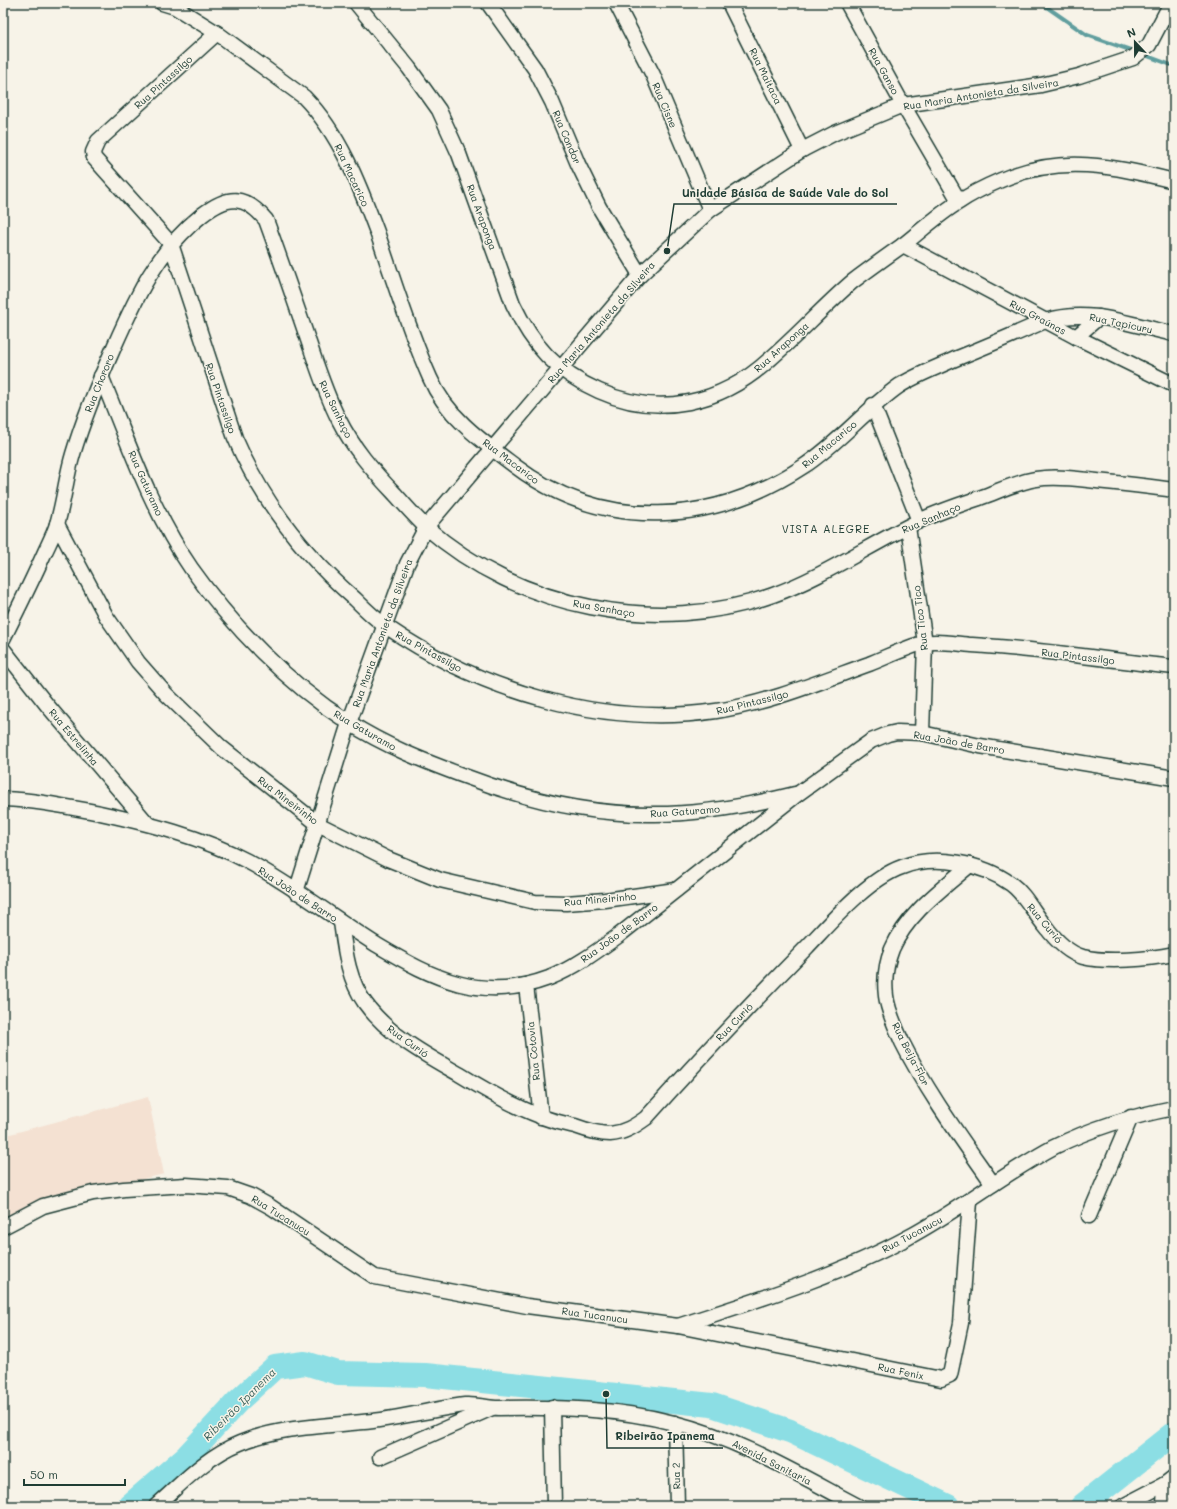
<svg xmlns="http://www.w3.org/2000/svg" width="1177" height="1509" font-family="Mali,sans-serif">
	<style>
		.built { fill: #f4e1d2 }
		.lines { fill: none; stroke-linecap: round; stroke-linejoin: round }
		.stream { stroke: #609e9e; stroke-width: 4 }
		.river { stroke: #8cdee4; stroke-width: 24 }
		.minor-casing { stroke: #1f3d34; stroke-width: 17 }
		.minor { stroke: #f7f3e8; stroke-width: 14 }
		.labels { text-anchor: middle; dominant-baseline: central; stroke-width: 3; stroke-linejoin: round; paint-order: stroke }
		.street-label { font-size: 10px; fill: #1f3d34; stroke: #f7f3e8 }
		.neighbourhood-label { font-size: 11px; letter-spacing: 1px; fill: #1f3d34; stroke: #f7f3e8 }
		.water-label { font-size: 11px; font-style: italic; fill: #355d57; stroke: #f7f3e8 }
		.leader { fill: none; stroke: #1f3d34; stroke-width: 1.5 }
		.callout-dot { fill: #1f3d34; stroke: #f7f3e8; stroke-width: 1.5 }
		.callout-label { font-size: 11px; text-anchor: middle; font-weight: bold; fill: #1f3d34; stroke: #f7f3e8; stroke-width: 3; stroke-linejoin: round; paint-order: stroke }
	</style>
	<rect width="100%" height="100%" fill="#f7f3e8"/>
	<filter id="ink" filterUnits="userSpaceOnUse"><feTurbulence type="fractalNoise" baseFrequency=".025" numOctaves="2"/><feDisplacementMap in="SourceGraphic" scale="8" xChannelSelector="R" yChannelSelector="G"/><feConvolveMatrix kernelMatrix="1 2 1 2 8 2 1 2 1" color-interpolation-filters="sRGB"/></filter>
	<g filter="url(#ink)">
		<path class="built" d="M148 1097 164 1174 100 1189 3 1224V1136Z"/>
		<g class="lines">
			<g class="stream">
				<path d="M1041 3 1087 35 1136 52"/>
				<path d="M1142 54 1174 66"/>
			</g>
			<g class="river">
				<path d="M129 1506 187 1456 238 1401 275 1367 305 1363 338 1373 425 1375 712 1405 790 1431 948 1506"/>
				<path d="M1082 1506 1174 1433"/>
			</g>
			<g class="minor-casing">
				<g id="minor">
					<path d="M162 3 175 7 217 33 304 97C340 134 359 184 377 232 394 281 409 331 430 378 446 416 483 442 515 466 604 533 714 525 804 466 839 443 865 410 899 386 916 375 936 368 955 359 985 347 1015 334 1045 321 1090 307 1130 325 1174 334"/>
					<path d="M356 3 409 68 439 110 459 154 513 304C533 346 556 372 599 391 659 418 721 404 769 360 798 335 823 307 852 282 869 269 886 257 903 245 921 231 939 214 959 202 972 193 987 186 1001 180 1061 154 1113 166 1174 181"/>
					<path d="M488 3 535 69 552 102 578 164 599 207 640 275"/>
					<path d="M616 3 653 75 710 210"/>
					<path d="M729 3 802 150"/>
					<path d="M847 3 903 105 959 201"/>
					<path d="M217 33 98 141 93 152 94 158 171 244 235 438C262 501 303 554 355 599 365 609 375 619 387 627 481 691 603 728 716 711 769 703 819 682 869 664 887 657 906 647 924 643 939 640 957 644 972 645 1040 649 1107 660 1174 667"/>
					<path d="M903 245 1076 337 1174 385"/>
					<path d="M1076 337 1099 317"/>
					<path d="M101 376C128 442 151 510 191 568 232 626 288 684 348 722 385 746 426 762 467 777 525 799 585 814 648 814 697 815 747 806 795 794"/>
					<path d="M873 405 919 521"/>
					<path d="M57 524 106 616 138 662 166 694 222 748 318 824 388 859 440 880 535 902 566 903 605 900 676 890"/>
					<path d="M908 527 925 643 922 733"/>
					<path d="M3 639C17 611 31 583 44 554 48 545 54 534 57 524 64 501 66 477 73 454 84 417 99 381 114 347 137 295 157 251 202 215 228 195 244 194 266 220 280 258 293 296 306 334 316 363 325 393 339 420 353 448 373 471 395 494 405 505 415 517 426 527 519 609 657 636 773 595 823 577 869 545 917 522 937 512 960 505 982 497 999 491 1017 482 1036 479 1053 476 1071 478 1088 480 1117 483 1145 486 1174 490"/>
					<path d="M3 649 47 705 147 823"/>
					<path d="M3 799C36 800 68 807 100 813 150 824 202 837 247 861 292 885 334 918 377 945 434 979 482 1003 549 978 574 968 596 952 618 936L799 793 871 741 888 734 897 732 922 733 980 746 1174 778"/>
					<path d="M970 865C942 889 907 914 892 949 886 964 884 980 886 996 888 1012 896 1028 902 1042 927 1092 961 1138 993 1184"/>
					<path d="M296 892 349 723 407 564 426 527 640 275 710 210 802 150 835 133 903 105 1041 85 1079 76 1133 58 1149 45 1171 3"/>
					<path d="M341 922C345 951 348 979 365 1003 388 1035 426 1055 459 1074 485 1090 511 1105 540 1116 551 1121 563 1123 575 1126 586 1130 598 1134 610 1134 624 1133 635 1126 646 1118 698 1060 752 1003 807 947 832 921 868 879 902 867 935 854 982 863 1011 884 1025 894 1034 913 1045 926 1054 938 1068 953 1083 957 1108 963 1149 959 1174 954"/>
					<path d="M526 985 541 1117"/>
					<path d="M1089 1216 1131 1117"/>
					<path d="M3 1227 43 1206 93 1193 124 1189 186 1185 228 1188 251 1196 271 1207 375 1277 527 1306 678 1326 941 1379 950 1375 961 1323 970 1201"/>
					<path d="M678 1326C754 1301 837 1276 907 1238 958 1211 1003 1174 1054 1147 1092 1128 1132 1116 1174 1108"/>
					<path d="M552 1407 554 1506"/>
					<path d="M675 1423 677 1506"/>
					<path d="M380 1457 492 1408"/>
					<path d="M156 1506C182 1483 207 1456 240 1443 281 1426 329 1426 373 1421 404 1417 434 1409 465 1405 476 1404 487 1408 499 1408 557 1407 617 1408 674 1423 739 1439 799 1475 858 1506"/>
					<path d="M1123 1506 1165 1484 1174 1477"/>
					<path d="M1164 1506 1165 1484"/>
				</g>
			</g>
			<use href="#minor" class="minor"/>
		</g>
	</g>
	<g class="labels">
		<g class="street-label">
			<text transform="translate(884 71) rotate(61)">Rua Ganso</text>
			<text transform="translate(766 76) rotate(64)">Rua Maitaca</text>
			<text transform="translate(163 82) rotate(-42)">Rua Pintassilgo</text>
			<text transform="translate(981 94) rotate(-9)">Rua Maria Antonieta da Silveira</text>
			<text transform="translate(665 105) rotate(67)">Rua Cisne</text>
			<text transform="translate(567 137) rotate(67)">Rua Condor</text>
			<text transform="translate(352 175) rotate(65)">Rua Macarico</text>
			<text transform="translate(482 217) rotate(70)">Rua Araponga</text>
			<text transform="translate(1038 317) rotate(28)">Rua Graúnas</text>
			<text transform="translate(601 322) rotate(-49)">Rua Maria Antonieta da Silveira</text>
			<text transform="translate(1121 323) rotate(12)">Rua Tapicuru</text>
			<text transform="translate(781 347) rotate(-42)">Rua Araponga</text>
			<text transform="translate(99 383) rotate(-68)">Rua Chororo</text>
			<text transform="translate(221 398) rotate(71)">Rua Pintassilgo</text>
			<text transform="translate(336 409) rotate(64)">Rua Sanhaço</text>
			<text transform="translate(829 444) rotate(-40)">Rua Macarico</text>
			<text transform="translate(511 461) rotate(37)">Rua Macarico</text>
			<text transform="translate(146 483) rotate(66)">Rua Gaturamo</text>
			<text transform="translate(931 518) rotate(-23)">Rua Sanhaço</text>
			<text transform="translate(604 608) rotate(10)">Rua Sanhaço</text>
			<text transform="translate(920 618) rotate(-97)">Rua Tico Tico</text>
			<text transform="translate(382 633) rotate(-70)">Rua Maria Antonieta da Silveira</text>
			<text transform="translate(429 651) rotate(29)">Rua Pintassilgo</text>
			<text transform="translate(1078 656) rotate(7)">Rua Pintassilgo</text>
			<text transform="translate(752 702) rotate(-14)">Rua Pintassilgo</text>
			<text transform="translate(365 730) rotate(30)">Rua Gaturamo</text>
			<text transform="translate(74 737) rotate(50)">Rua Estrelinha</text>
			<text transform="translate(959 742) rotate(10)">Rua João de Barro</text>
			<text transform="translate(288 800) rotate(37)">Rua Mineirinho</text>
			<text transform="translate(685 811) rotate(-4)">Rua Gaturamo</text>
			<text transform="translate(298 894) rotate(33)">Rua João de Barro</text>
			<text transform="translate(600 899) rotate(-5)">Rua Mineirinho</text>
			<text transform="translate(1045 923) rotate(50)">Rua Curió</text>
			<text transform="translate(619 933) rotate(-36)">Rua João de Barro</text>
			<text transform="translate(734 1022) rotate(-46)">Rua Curió</text>
			<text transform="translate(408 1041) rotate(36)">Rua Curió</text>
			<text transform="translate(533 1051) rotate(-96)">Rua Cotovia</text>
			<text transform="translate(911 1054) rotate(63)">Rua Beija-Flor</text>
			<text transform="translate(281 1215) rotate(32)">Rua Tucanucu</text>
			<text transform="translate(912 1234) rotate(-28)">Rua Tucanucu</text>
			<text transform="translate(595 1315) rotate(8)">Rua Tucanucu</text>
			<text transform="translate(901 1371) rotate(12)">Rua Fenix</text>
			<text transform="translate(772 1462) rotate(27)">Avenida Sanitaria</text>
			<text transform="translate(676 1476) rotate(-92)">Rua 2</text>
		</g>
		<g class="neighbourhood-label">
			<text x="826" y="528">VISTA ALEGRE</text>
		</g>
		<g class="water-label">
			<text transform="translate(239 1404) rotate(-45)">Ribeirão Ipanema</text>
		</g>
	</g>
	<path class="leader" d="M667 251L674 204H897M606 1394L607 1448H723"/>
	<g class="callout-dot">
		<circle cx="667" cy="251" r="4"/>
		<circle cx="606" cy="1394" r="4"/>
	</g>
	<g class="callout-label">
		<text x="785" y="197">Unidade Básica de Saúde Vale do Sol</text>
		<text x="665" y="1440">Ribeirão Ipanema</text>
	</g>
	<rect width="1177" height="1509" fill="none" stroke="#f7f3e8" stroke-width="16"/>
	<rect x="8" y="8" width="1161" height="1493" fill="none" stroke="#1f3d34" stroke-width="1.5" filter="url(#ink)"/>
	<g transform="translate(1135 42) rotate(338)" stroke="#f7f3e8" stroke-width="3" paint-order="stroke">
	<path d="M0-3L7 15L0 10L-7 15Z" fill="#1f3d34"/>
	<text y="-6" font-size="11" font-weight="bold" text-anchor="middle" fill="#1f3d34">N</text>
	</g>
	<path d="M24 1479v6h101v-6" fill="none" stroke="#1f3d34" stroke-width="2"/>
	<text x="30" y="1479" font-size="12" fill="#1f3d34" stroke="#f7f3e8" stroke-width="3" paint-order="stroke">50 m</text>
</svg>
